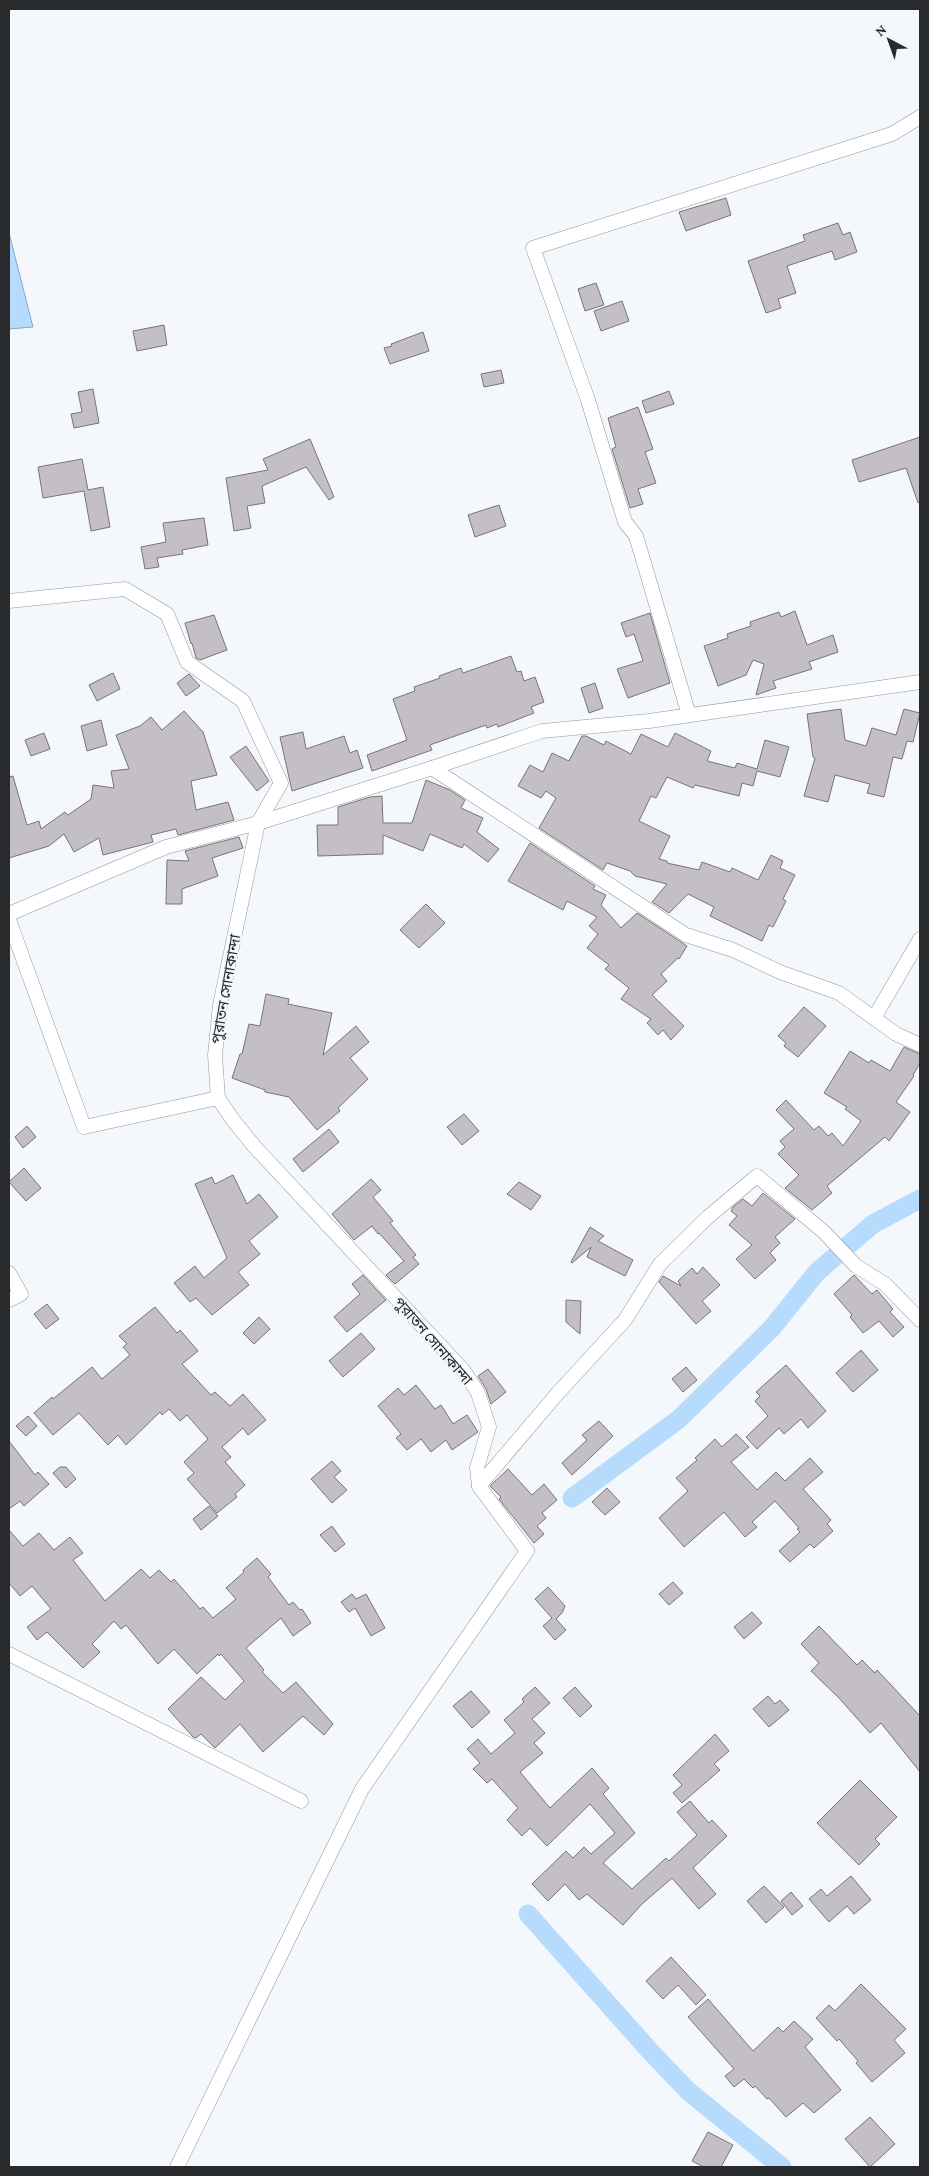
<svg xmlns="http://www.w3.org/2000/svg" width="929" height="2176" font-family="'Crimson Pro','Noto Sans Bengali',serif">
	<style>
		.water { fill: #b6dbfd; stroke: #8ba6be }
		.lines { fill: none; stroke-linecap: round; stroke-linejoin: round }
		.canal { stroke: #b6dbfd; stroke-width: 19 }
		.building { fill: #c3bfc4; stroke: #787479 }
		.minor-casing { stroke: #92969a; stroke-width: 15 }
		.minor { stroke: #fff; stroke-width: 14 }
		.labels { text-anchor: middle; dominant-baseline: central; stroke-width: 4; stroke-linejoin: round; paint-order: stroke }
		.street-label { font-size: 15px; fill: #282a2c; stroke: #f4f8fd }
	</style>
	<rect width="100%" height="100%" fill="#f4f8fd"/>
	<path class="water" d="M9 233 33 327 9 329Z"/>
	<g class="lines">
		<g class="canal">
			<path d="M572 1498 679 1419 771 1329 817 1272 873 1224 920 1199"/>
			<path d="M528 1914 649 2050 688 2091 782 2167"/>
		</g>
	</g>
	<g class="building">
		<path d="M726 198 731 215 686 231 679 212Z"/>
		<path d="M838 223 843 235 850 232 857 252 835 260 832 251 787 266 796 293 778 299 781 308 766 313 748 261 805 241 803 235Z"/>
		<path d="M596 283 604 305 585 311 578 289Z"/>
		<path d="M622 301 629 321 601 331 594 311Z"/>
		<path d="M164 325 167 345 137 351 133 331Z"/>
		<path d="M423 332 429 351 390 364 384 348 392 346 391 344Z"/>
		<path d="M501 370 504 383 484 387 481 374Z"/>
		<path d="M93 389 99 423 74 428 71 414 82 412 78 392Z"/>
		<path d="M669 391 674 404 646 413 642 401Z"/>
		<path d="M638 407 653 449 645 452 656 483 638 489 643 504 630 508 612 449 616 447 608 418Z"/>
		<path d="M920 437V502L918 503 906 468 859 482 852 460Z"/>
		<path d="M310 439 334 497 329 500 306 467 262 486 265 503 247 506 251 528 234 531 226 478 268 470 263 459Z"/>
		<path d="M82 459 88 490 103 487 110 527 91 531 84 491 43 498 38 467Z"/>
		<path d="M499 505 506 526 475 537 468 515Z"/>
		<path d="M204 518 208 545 182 550 183 554 157 558 159 567 145 569 141 547 166 542 163 523Z"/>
		<path d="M795 611 807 645 833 635 838 652 809 662 812 669 773 681 776 688 756 695 764 664 753 660 746 675 718 686 704 646 728 638 727 634 751 626 750 622 779 612 781 617Z"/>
		<path d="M650 613 670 683 628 698 617 669 643 661 634 634 626 637 621 623Z"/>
		<path d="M214 615 227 650 200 660 196 658 192 643 191 644 185 623Z"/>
		<path d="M511 656 517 672 521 671 524 681 535 677 544 702 531 707 534 713 498 727 497 724 487 728 486 725 430 745 432 750 372 771 367 755 407 740 393 699 415 691 414 687 440 678 439 676 461 668 463 673Z"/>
		<path d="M113 673 120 689 97 701 89 685Z"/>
		<path d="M189 674 200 686 186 696 177 683Z"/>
		<path d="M595 683 603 708 589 713 581 688Z"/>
		<path d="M841 709 845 740 866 746 872 728 896 735 904 709 920 713 913 742 907 741 902 759 893 757 884 797 867 793 870 784 835 775 828 802 804 796 815 758 813 757 807 714Z"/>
		<path d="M184 711 203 732 217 775 191 781 196 810 228 802 234 820 178 835 176 829 151 835 153 842 103 855 99 838 74 852 64 834 49 846 9 858V777L13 776 27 825 39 821 41 829 65 812 68 815 91 799 93 785 114 788 111 771 129 769 116 735 140 726 151 717 162 730Z"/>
		<path d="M101 720 107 745 87 751 81 726Z"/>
		<path d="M303 732 306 749 344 736 350 753 357 750 363 768 292 791 280 737Z"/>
		<path d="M44 733 50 749 31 756 25 740Z"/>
		<path d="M675 733 711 751 707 761 735 768 737 763 757 769 765 740 789 747 780 777 757 771 753 786 742 783 739 796 695 785 693 788 667 777 656 798 651 796 639 821 670 836 659 859 667 861V863L699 870 702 862 730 872 732 868 758 880 771 855 783 861 780 868 795 875 783 899 786 901 773 927 769 925 762 941 710 916 714 907 688 894 669 913 652 902 667 884 635 876 630 871 607 863 603 870 539 828 556 798 546 791 541 798 518 786 530 765 543 772 552 753 569 761 582 736H586L604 745 606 741 631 754 641 734 668 747Z"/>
		<path d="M246 746 269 781 257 791 230 757Z"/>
		<path d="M426 780 450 790 465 800 461 808 483 818 477 832 499 849 488 862 464 844 462 848 430 834 423 851 383 835V854L318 856 317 825H338V807L370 797 382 796 383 823H412Z"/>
		<path d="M239 837 243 848 212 858 218 876 182 889V904H166L167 860 189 861 185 851Z"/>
		<path d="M530 843 595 886 593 889 606 895 601 905 621 928 637 913 687 946 679 959 678 958 661 974 667 981 652 995 684 1026 671 1040 663 1030 658 1035 647 1023 651 1019 621 999 629 988 605 969 609 965 587 948 598 934 589 926 597 917 567 901 563 910 508 881Z"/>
		<path d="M426 904 445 923 419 948 400 930Z"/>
		<path d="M266 994 289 999 288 1004 332 1013 323 1055 356 1026 369 1042 350 1058 368 1079 338 1108 340 1111 317 1130 289 1097 265 1092V1090L232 1078 240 1054H242L249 1024 260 1026Z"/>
		<path d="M804 1007 826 1026 798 1057 784 1046 786 1043 778 1036Z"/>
		<path d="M904 1047 920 1054V1063L913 1075 914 1076 896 1102 910 1112 889 1141 885 1137 827 1186 832 1193 812 1210 785 1188 799 1175 778 1154 785 1147 780 1141 794 1129 776 1110 786 1100 814 1130 819 1126 828 1136 832 1133 843 1146 861 1121 845 1109 847 1107 824 1093 850 1051 869 1063 871 1060 890 1071Z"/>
		<path d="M464 1114 479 1131 462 1145 447 1127Z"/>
		<path d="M27 1126 36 1137 23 1148 15 1137Z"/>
		<path d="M329 1129 339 1142 303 1172 293 1159Z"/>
		<path d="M24 1168 41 1188 26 1201 9 1182Z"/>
		<path d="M233 1175 247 1204 259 1194 278 1217 249 1241 260 1254 238 1272 249 1285 212 1315 196 1298 190 1302 174 1283 195 1266 204 1278 227 1258 195 1184 212 1177 215 1184Z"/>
		<path d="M371 1179 381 1190 373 1197 393 1221 390 1223 416 1255 413 1257 419 1264 395 1284 386 1275 404 1261 379 1233 378 1234 372 1226 354 1240 332 1214Z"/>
		<path d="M519 1182 541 1196 531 1210 507 1194Z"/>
		<path d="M763 1193 795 1219 775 1237 780 1243 770 1253 776 1260 755 1279 736 1259 752 1245 729 1225 737 1216 731 1211 733 1207 743 1199 752 1206Z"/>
		<path d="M590 1227 604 1236 598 1241 633 1260 625 1276 587 1257 591 1247 572 1263 571 1262Z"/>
		<path d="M703 1267 720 1285 702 1301 711 1311 696 1324 659 1282 663 1276 681 1286 678 1281 692 1268 697 1274Z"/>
		<path d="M363 1275 386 1300 347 1332 334 1317 360 1294 352 1284Z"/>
		<path d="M854 1275 872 1294 877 1290 893 1309 890 1312 904 1327 893 1337 879 1321 863 1333 850 1317 852 1315 834 1294Z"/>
		<path d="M566 1300 581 1301 580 1334 566 1322Z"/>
		<path d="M47 1304 59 1319 46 1329 34 1314Z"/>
		<path d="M155 1307 177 1333 180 1330 198 1351 182 1364 211 1395 215 1392 230 1406 243 1394 266 1420 248 1435 243 1428 222 1447 231 1457 225 1462 245 1485 235 1494 237 1497 217 1513 187 1479 194 1473 184 1462 208 1439 187 1415 180 1421 169 1409 162 1415 160 1412 126 1445 118 1435 108 1445 79 1413 53 1435 34 1413 52 1397 53 1399 92 1367 102 1379 130 1355 123 1347 127 1344 119 1336Z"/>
		<path d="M259 1317 270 1329 254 1344 243 1333Z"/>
		<path d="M361 1333 375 1349 343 1377 329 1361Z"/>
		<path d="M861 1350 878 1370 853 1392 836 1373Z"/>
		<path d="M786 1365 826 1411 808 1428 801 1419 784 1434 779 1428 757 1449 746 1437 768 1416 755 1401 760 1396 756 1392Z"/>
		<path d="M686 1367 697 1380 683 1392 672 1379Z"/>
		<path d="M488 1369 506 1392 491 1404 486 1389 478 1376Z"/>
		<path d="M416 1385 435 1409 441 1405 453 1424 467 1415 478 1432 452 1450 446 1440 431 1452 421 1439 407 1450 396 1438 401 1434 378 1406 398 1388 404 1395Z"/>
		<path d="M28 1416 37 1426 26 1436 16 1426Z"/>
		<path d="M599 1421 613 1436 572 1475 562 1463 587 1440 582 1435Z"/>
		<path d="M736 1434 749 1447 731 1462 757 1490 776 1472 785 1481 810 1458 823 1472 803 1489 831 1520 827 1524 833 1531 814 1548 810 1544 790 1562 779 1551 800 1532 797 1529 799 1528 775 1501 752 1522 757 1527 745 1537 724 1512 684 1547 659 1518 688 1491 676 1478 697 1460 695 1458 715 1439 722 1447Z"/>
		<path d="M9 1441 35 1475 38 1472 49 1484 24 1506 20 1501 9 1509Z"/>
		<path d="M332 1461 341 1471 334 1477 347 1490 332 1503 311 1479Z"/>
		<path d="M60 1467H66L76 1479 66 1488 53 1473Z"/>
		<path d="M508 1469 532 1495 544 1484 557 1500 542 1513 546 1518 537 1526 544 1534 534 1543 499 1499 501 1497 490 1486Z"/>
		<path d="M607 1488 620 1502 605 1515 592 1502Z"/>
		<path d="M209 1506 218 1516 201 1530 193 1519Z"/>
		<path d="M332 1526 345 1544 335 1552 320 1535Z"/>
		<path d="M9 1530 23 1546 39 1533 54 1550 70 1537 83 1553 73 1560 105 1601 141 1569 150 1578 159 1570 171 1582 174 1579 200 1609 203 1607 213 1618 236 1599 226 1588 244 1572 243 1570 257 1558 271 1574 268 1577 289 1605 293 1602 300 1610 302 1609 311 1623 293 1636 281 1618 246 1648 264 1670 262 1672 283 1693 296 1682 333 1724 324 1735 303 1716 263 1752 240 1724 215 1748 201 1734 196 1738 193 1737 168 1709 201 1677 225 1700 244 1681 221 1654 219 1656 218 1654 197 1674 174 1649 158 1664 126 1625 121 1629 114 1621 92 1644 100 1652 83 1668 47 1632 37 1640 27 1627 51 1609 32 1586 20 1596 9 1583Z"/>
		<path d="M673 1582 683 1593 669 1605 659 1594Z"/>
		<path d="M548 1587 565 1606 562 1613 556 1619 566 1630 555 1640 543 1626 552 1618 535 1599Z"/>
		<path d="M352 1594 356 1599 366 1594 385 1628 371 1636 355 1608 349 1612 341 1602Z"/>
		<path d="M752 1612 762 1623 744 1639 734 1627Z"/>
		<path d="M819 1626 857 1665 862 1660 875 1673 877 1670 920 1716V1772L881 1723 870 1733 839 1698 811 1671 819 1663 801 1644Z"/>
		<path d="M535 1687 550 1703 532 1719 545 1733 534 1743 543 1753 520 1772 550 1808 592 1768 609 1788 603 1794 635 1833 603 1863 632 1889 666 1858 669 1861 697 1835 677 1812 690 1801 709 1823 712 1820 727 1836 693 1868 716 1894 699 1909 672 1878 642 1904 623 1925 587 1894 579 1900 565 1884 548 1901 532 1884 566 1851 573 1858 584 1847 591 1854 615 1833 590 1804 547 1846 530 1828 522 1836 507 1820 518 1808 492 1779 487 1783 473 1769 480 1763 467 1749 478 1739 491 1754 515 1733 504 1720 524 1702 522 1699Z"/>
		<path d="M575 1687 592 1706 580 1717 563 1698Z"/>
		<path d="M471 1691 490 1712 472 1728 453 1706Z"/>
		<path d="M768 1696 775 1704 780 1700 789 1710 769 1727 753 1709Z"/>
		<path d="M715 1734 729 1751 714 1764 720 1770 682 1803 673 1793 682 1785 673 1775Z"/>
		<path d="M860 1780 897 1817 875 1839 880 1844 859 1865 817 1823Z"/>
		<path d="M851 1876 871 1900 854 1914 847 1906 829 1922 809 1899 821 1889 827 1896Z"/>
		<path d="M764 1886 784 1907 766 1923 747 1901Z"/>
		<path d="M791 1892 803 1906 792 1915 781 1901Z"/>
		<path d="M671 1957 706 1995 696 2005 678 1985 663 1999 646 1981Z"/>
		<path d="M861 1984 906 2029 894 2040 905 2053 872 2082 856 2063 858 2061 839 2039 837 2041 816 2018 829 2005 835 2011Z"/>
		<path d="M708 1999 753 2051 778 2027 783 2032 794 2021 813 2039 805 2047 841 2090 814 2113 803 2103 786 2117 769 2098 767 2099 755 2086 753 2088 744 2079 734 2087 725 2076 734 2069 688 2017Z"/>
		<path d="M870 2117 895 2144 870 2167 845 2139Z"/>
		<path d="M708 2132 733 2145 721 2167H704L692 2161Z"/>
	</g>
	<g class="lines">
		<g class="minor-casing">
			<g id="minor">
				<path d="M9 601 125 589 167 614 187 662 243 701 281 783 258 823 220 1005 215 1055 218 1098 233 1120 254 1146 464 1371 478 1393 489 1427 477 1468 479 1486 527 1551 362 1789 177 2167"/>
				<path d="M689 715 636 536 625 522 588 400 533 248 892 134 920 117"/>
				<path d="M432 768 686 935 733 950 780 972 839 993 896 1034 920 1045"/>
				<path d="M9 914 166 847 258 823 432 768 542 731 649 721 920 682"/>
				<path d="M9 920 84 1127 218 1098"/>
				<path d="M874 1018 920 939"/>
				<path d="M9 1273 21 1294 9 1300"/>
				<path d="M479 1486 557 1394 625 1320 660 1264 708 1217 757 1176 824 1232 856 1266 885 1284 920 1320"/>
				<path d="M9 1654 301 1801"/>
			</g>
		</g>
		<use href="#minor" class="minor"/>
	</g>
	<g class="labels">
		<g class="street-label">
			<text transform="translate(226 989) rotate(-80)">পুরাতন সোনাকান্দা</text>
			<text transform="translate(433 1341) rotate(49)">পুরাতন সোনাকান্দা</text>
		</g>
	</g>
	<rect width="929" height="2176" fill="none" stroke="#282a2c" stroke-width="20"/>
	<g transform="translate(889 40) rotate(319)" stroke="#f4f8fd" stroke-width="4" paint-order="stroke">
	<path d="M0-4L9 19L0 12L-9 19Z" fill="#282a2c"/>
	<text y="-8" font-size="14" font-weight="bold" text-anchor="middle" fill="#282a2c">N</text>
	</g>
</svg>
